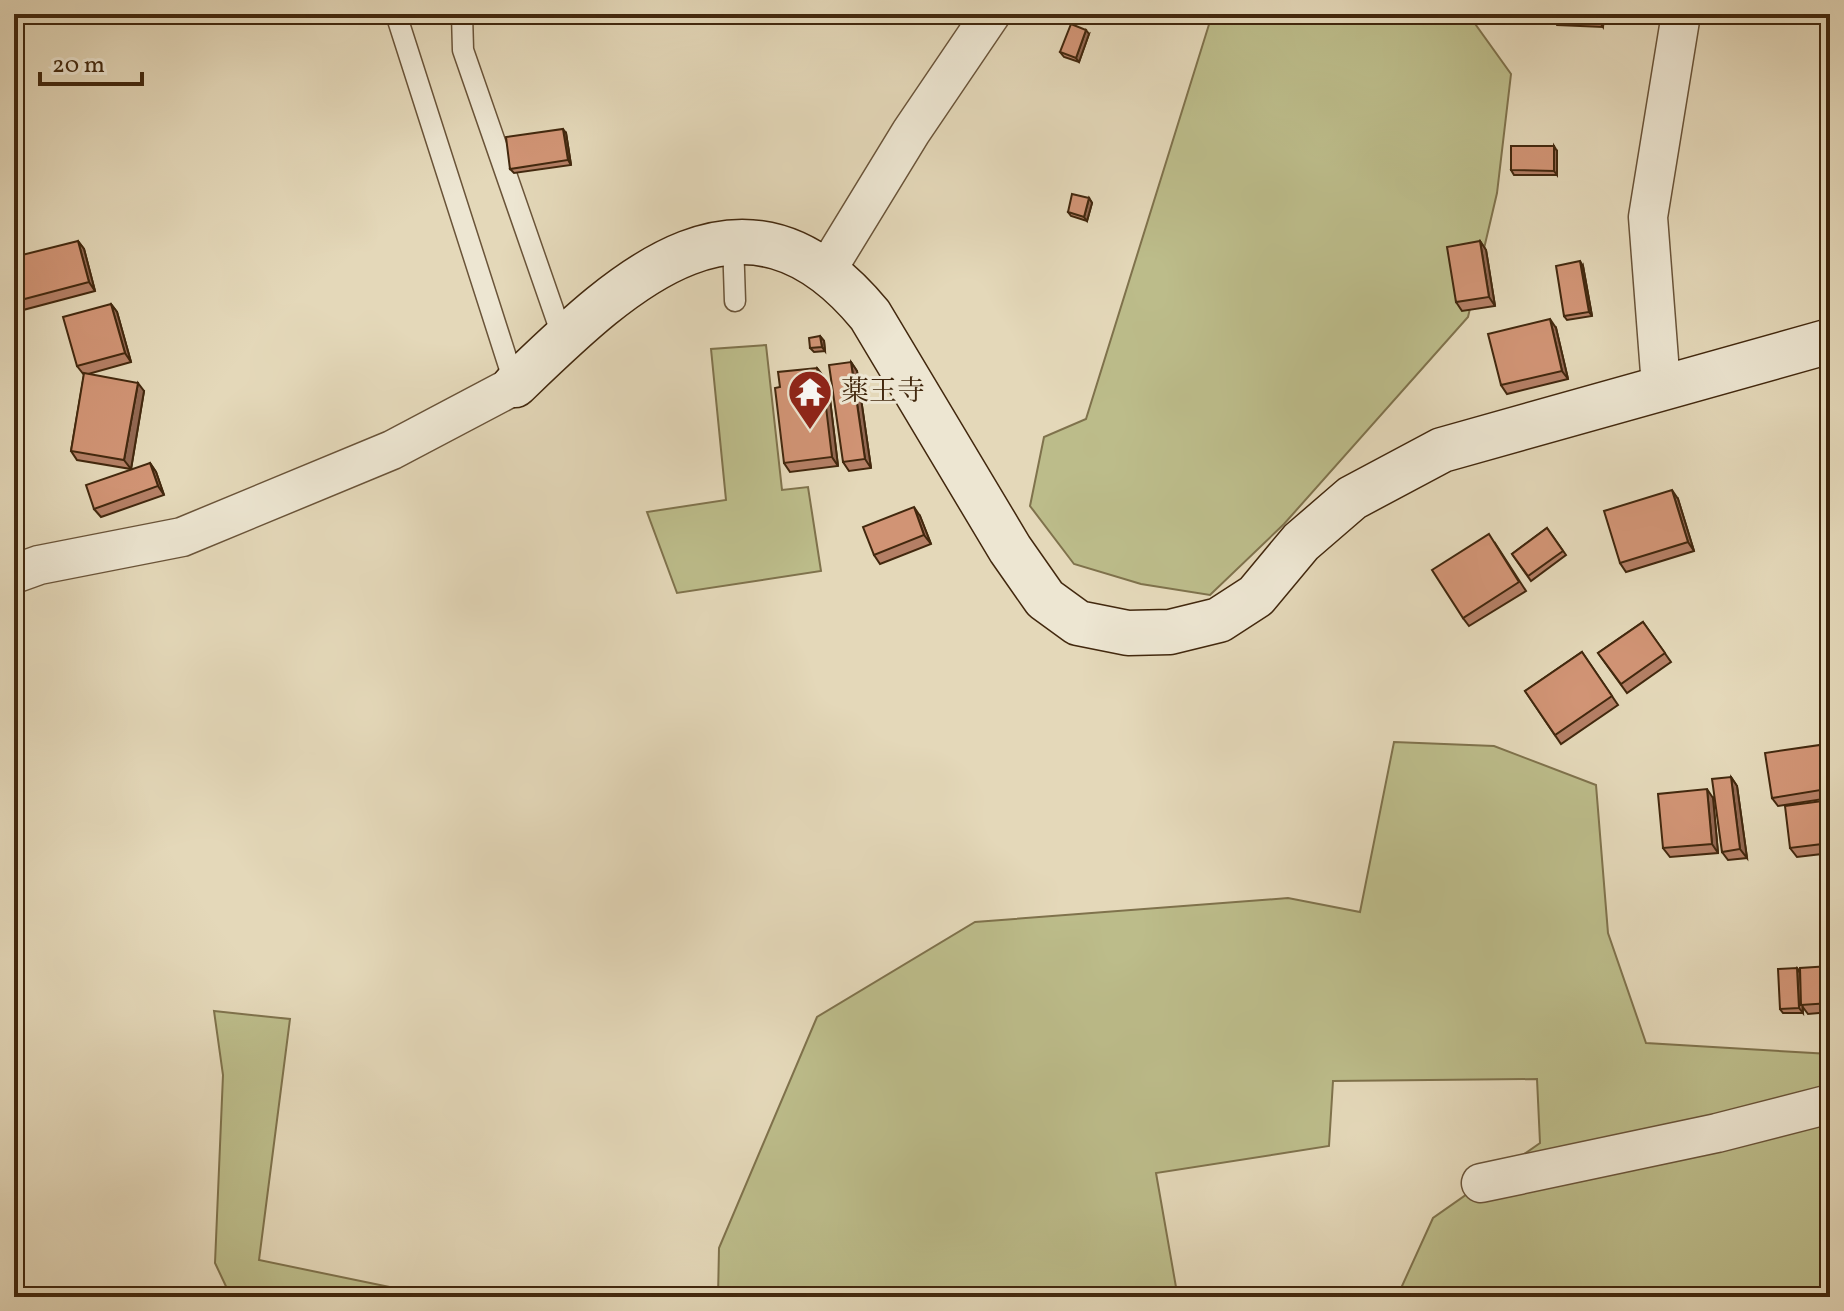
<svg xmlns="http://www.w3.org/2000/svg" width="1844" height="1311" font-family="Vollkorn,'Noto Serif JP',serif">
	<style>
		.green { fill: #bcbc8a; stroke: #7f724c; stroke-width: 2 }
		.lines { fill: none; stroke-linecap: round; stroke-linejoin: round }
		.lane-casing { stroke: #6a5439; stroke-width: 23 }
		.street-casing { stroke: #6a5439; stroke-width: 41 }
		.secondary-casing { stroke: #42280e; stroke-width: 47 }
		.lane { stroke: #ede6d2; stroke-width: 20 }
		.street { stroke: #ede6d2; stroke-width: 38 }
		.secondary { stroke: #ede6d2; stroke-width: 44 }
		.wall { fill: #b47f65; stroke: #42280e; stroke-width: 2 }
		.shaded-wall { fill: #926852; stroke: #42280e; stroke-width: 2 }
		.building { fill: #d19475; stroke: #42280e; stroke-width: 2 }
		.labels { text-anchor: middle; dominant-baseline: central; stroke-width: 6; stroke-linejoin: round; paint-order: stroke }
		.poi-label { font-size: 28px; fill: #42280e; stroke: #ede6d2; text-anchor: start }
	</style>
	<rect width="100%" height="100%" fill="#e4d8b9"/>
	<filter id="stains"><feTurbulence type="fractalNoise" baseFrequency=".0025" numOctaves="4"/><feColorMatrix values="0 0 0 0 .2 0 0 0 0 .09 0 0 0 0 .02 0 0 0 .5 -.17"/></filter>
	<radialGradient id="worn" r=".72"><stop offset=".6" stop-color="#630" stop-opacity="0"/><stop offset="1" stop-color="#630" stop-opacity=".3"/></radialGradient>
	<g class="green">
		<path d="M1216 14H1342L1351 24 1394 14H1468L1511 74 1497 193 1468 317 1284 524 1210 595 1141 584 1074 564 1030 506 1044 437 1086 419 1211 18Z"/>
		<path d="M766 345 782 490 808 487 821 571 677 593 647 512 726 500 711 349Z"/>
		<path d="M1394 742 1494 746 1596 785 1608 933 1646 1043 1830 1054V1297H1397L1433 1218 1540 1143 1537 1079 1333 1081 1329 1146 1156 1173 1176 1287 1170 1297H718L719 1248 817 1017 975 922 1288 898 1360 912Z"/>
		<path d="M214 1011 290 1019 259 1260 438 1297H231L215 1263 223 1075Z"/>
	</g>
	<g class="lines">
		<g class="lane-casing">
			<g id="lane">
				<path d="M396 14 515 385"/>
				<path d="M462 14 463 50 563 338"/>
				<path d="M733 241 735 301"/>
			</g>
		</g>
		<g class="street-casing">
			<g id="street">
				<path d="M826 271 911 132 991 14"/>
				<path d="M1661 386 1648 217 1681 14"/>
				<path d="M14 574 39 565 182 537 392 450 515 385"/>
				<path d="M1481 1183 1717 1133 1830 1104"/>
			</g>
		</g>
		<g class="secondary-casing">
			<path id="secondary" d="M515 385C621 283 743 161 870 315L1010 549 1045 599 1078 623 1128 633 1170 632 1219 620 1256 596 1301 542 1352 498 1442 450 1830 341"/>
		</g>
		<use href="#lane" class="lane"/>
		<use href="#street" class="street"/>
		<use href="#secondary" class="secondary"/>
	</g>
	<g class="wall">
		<path d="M1551 14H1604L1603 27 1557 25Z"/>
		<path d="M1089 34 1079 62 1064 57 1060 52Z"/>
		<path d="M566 133 571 165 514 173 510 169Z"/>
		<path d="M1557 151V175H1514L1511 170Z"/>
		<path d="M1089 198 1092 203 1087 221 1071 216 1068 212Z"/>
		<path d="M78 241 84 249 95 291 23 310 17 301Z"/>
		<path d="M1480 241 1486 250 1495 306 1462 311 1456 302Z"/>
		<path d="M1583 266 1592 316 1567 320 1564 316Z"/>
		<path d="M111 304 117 312 131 362 88 374 144 391 131 469 77 460 71 451 84 375 77 366Z"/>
		<path d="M1556 328 1568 379 1507 394 1501 385Z"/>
		<path d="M820 336 824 341 825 351 814 352 810 348Z"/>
		<path d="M851 362 857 371 871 468 849 471 843 462Z"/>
		<path d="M817 368 823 376 824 383 829 391 838 466 790 472 784 463Z"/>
		<path d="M150 463 156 472 164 495 101 517 94 509Z"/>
		<path d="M1678 499 1694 551 1626 572 1620 563Z"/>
		<path d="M920 516 931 544 880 564 874 555Z"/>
		<path d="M1547 528 1566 555 1531 581 1512 554Z"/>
		<path d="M1495 543 1526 591 1469 626 1463 618Z"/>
		<path d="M1643 622 1671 662 1627 693 1598 653Z"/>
		<path d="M1582 652 1618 705 1561 744 1525 691Z"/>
		<path d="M1820 745 1826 754 1830 779V798L1778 806 1772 798Z"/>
		<path d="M1731 777 1737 786 1747 858 1728 860 1722 852Z"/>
		<path d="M1713 798 1718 853 1670 857 1663 848Z"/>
		<path d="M1830 800V853L1797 857 1790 848Z"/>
		<path d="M1830 966V1012L1808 1014 1802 1006 1803 1013H1783L1780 1009 1797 968 1800 972Z"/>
	</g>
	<g class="shaded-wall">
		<path d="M1597 14H1604L1603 27 1597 18Z"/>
		<path d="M1086 30 1089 34 1079 62 1076 58Z"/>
		<path d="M563 129 566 133 571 165 568 160Z"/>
		<path d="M1554 146 1557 151V175L1554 171Z"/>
		<path d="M1089 198 1092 203 1087 221 1084 217Z"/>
		<path d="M78 241 84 249 95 291 89 282Z"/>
		<path d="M1480 241 1486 250 1495 306 1489 297Z"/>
		<path d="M1580 261 1583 266 1592 316 1589 312Z"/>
		<path d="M14 293 19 313 14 306Z"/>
		<path d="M111 304 117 312 131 362 125 353Z"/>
		<path d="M1550 319 1556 328 1568 379 1562 371Z"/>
		<path d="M820 336 824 341 825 351 822 347Z"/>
		<path d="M851 362 857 371 871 468 865 459Z"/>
		<path d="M817 368 823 376 824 383 829 391 838 466 832 457Z"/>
		<path d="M138 383 144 391 131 469 124 460Z"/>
		<path d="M150 463 156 472 164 495 158 486Z"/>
		<path d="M1672 490 1678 499 1694 551 1688 542Z"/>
		<path d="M914 507 920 516 931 544 924 535Z"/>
		<path d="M1820 745 1826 754 1830 779V794L1827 789Z"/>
		<path d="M1731 777 1737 786 1747 858 1740 849Z"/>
		<path d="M1707 789 1713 798 1718 853 1712 844Z"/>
		<path d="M1797 968 1800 973 1803 1013 1799 1008Z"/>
	</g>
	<g class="building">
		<path d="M1551 14H1597V18L1551 16Z"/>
		<path d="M1071 24 1086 30 1076 58 1060 52Z"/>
		<path d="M563 129 568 160 510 169 506 137Z"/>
		<path d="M1511 146H1554V171L1511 170Z"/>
		<path d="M1072 194 1089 198 1084 217 1068 212Z"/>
		<path d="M1828 212H1830V241H1826Z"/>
		<path d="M78 241 89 282 17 301 14 289V257Z"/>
		<path d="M1480 241 1489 297 1456 302 1447 247Z"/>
		<path d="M1580 261 1589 312 1564 316 1556 266Z"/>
		<path d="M111 304 125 353 77 366 63 317Z"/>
		<path d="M1550 319 1562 371 1501 385 1488 334Z"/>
		<path d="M820 336 822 347 810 348 809 338Z"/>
		<path d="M851 362 865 459 843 462 829 365Z"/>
		<path d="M817 368 819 383 823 382 832 457 784 463 775 388 780 387 778 372Z"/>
		<path d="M84 373 138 383 124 460 71 451Z"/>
		<path d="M150 463 158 486 94 509 86 485Z"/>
		<path d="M1672 490 1688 542 1620 563 1604 511Z"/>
		<path d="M914 507 924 535 874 555 863 527Z"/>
		<path d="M1547 528 1563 551 1528 576 1512 554Z"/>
		<path d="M1489 534 1519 582 1463 618 1432 570Z"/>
		<path d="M1643 622 1665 653 1621 684 1598 653Z"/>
		<path d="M1582 652 1612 696 1555 735 1525 691Z"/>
		<path d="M1820 745 1827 789 1772 798 1765 753Z"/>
		<path d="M1731 777 1740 849 1722 852 1712 779Z"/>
		<path d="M1707 789 1712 844 1663 848 1658 794Z"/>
		<path d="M1830 800V843L1790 848 1785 806Z"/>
		<path d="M1830 966V1003L1801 1005 1800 968Z"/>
		<path d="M1797 968 1799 1008 1780 1009 1778 969Z"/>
	</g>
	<defs>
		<g id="temple-pin" transform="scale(2.3)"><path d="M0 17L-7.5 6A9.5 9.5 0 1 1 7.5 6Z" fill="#8f2418" stroke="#ede6d2"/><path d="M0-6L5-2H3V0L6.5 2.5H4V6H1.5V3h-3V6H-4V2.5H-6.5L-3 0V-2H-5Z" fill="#fff"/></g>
	</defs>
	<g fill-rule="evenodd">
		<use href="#temple-pin" x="810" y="392"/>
	</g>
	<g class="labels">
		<g class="poi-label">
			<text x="841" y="392">薬王寺</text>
		</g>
	</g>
	<rect width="1844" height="1311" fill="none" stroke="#e4d8b9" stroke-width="48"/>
	<rect x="16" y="16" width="1812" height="1279" fill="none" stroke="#42280e" stroke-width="4"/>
	<rect x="24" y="24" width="1796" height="1263" fill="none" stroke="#42280e" stroke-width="2"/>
	<path d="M40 72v12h102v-12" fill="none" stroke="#42280e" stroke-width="4"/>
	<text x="52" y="72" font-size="24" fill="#42280e" stroke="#ede6d2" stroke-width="6" paint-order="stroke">20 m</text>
	<rect width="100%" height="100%" filter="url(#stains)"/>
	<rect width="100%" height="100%" fill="url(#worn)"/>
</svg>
